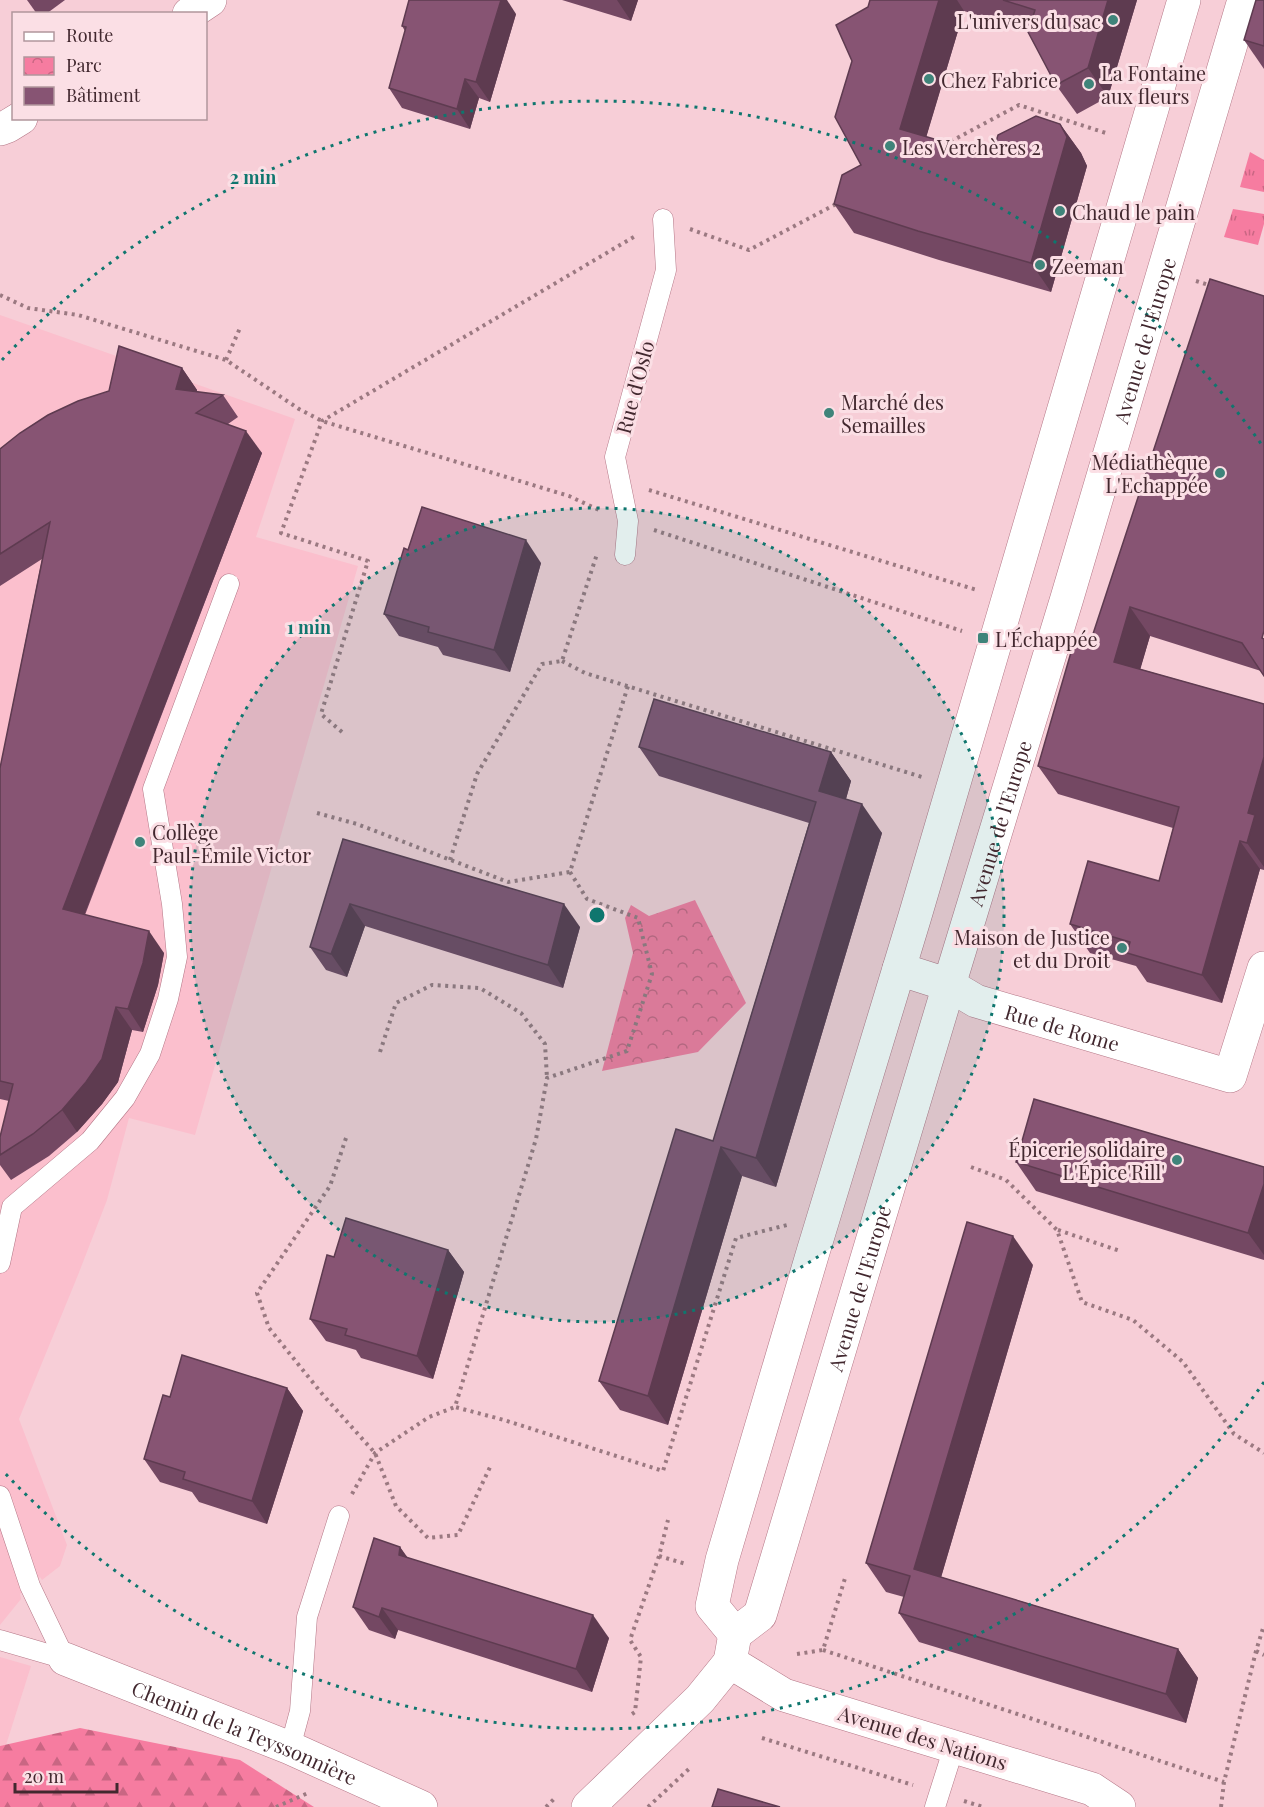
<svg xmlns="http://www.w3.org/2000/svg" width="1264" height="1807" font-family="'Playfair Display',serif">
	<style>
		.built { fill: #fbbfcd }
		.grass { fill: url(#grass-tufts) }
		.forest { fill: url(#forest-firs) }
		.park { fill: url(#park-crowns) }
		.lines { fill: none; stroke-linecap: round; stroke-linejoin: round }
		.service-casing { stroke: #b47686; stroke-width: 21 }
		.minor-casing { stroke: #b47686; stroke-width: 34 }
		.tertiary-casing { stroke: #b47686; stroke-width: 34 }
		.path { stroke: #9b7981; stroke-width: 4; stroke-dasharray: 3 4.5; stroke-linecap: butt }
		.service { stroke: #fff; stroke-width: 20 }
		.minor { stroke: #fff; stroke-width: 33 }
		.tertiary { stroke: #fff; stroke-width: 33 }
		.wall { fill: #744863 }
		.shaded-wall { fill: #5e3b50 }
		.building { fill: #875473; stroke: #5e3b50; stroke-width: 1.5 }
		.ring { fill: none; stroke: #0f766e; stroke-width: 3; stroke-dasharray: 3 6 }
		.poi-dot { fill: #3f847a; stroke: #fbdfe5; stroke-width: 2 }
		.labels { text-anchor: middle; dominant-baseline: central; stroke-width: 6; stroke-linejoin: round; paint-order: stroke }
		.poi-label { font-size: 20px; fill: #42282f; stroke: #fbdfe5; text-anchor: start }
		.street-label { font-size: 20px; fill: #42282f; stroke: #fbdfe5 }
		.centre { fill: #0f766e; stroke: #fbdfe5; stroke-width: 3 }
		.ring-label { font-size: 18px; text-anchor: middle; font-weight: bold; fill: #0f766e; stroke: #fbdfe5; stroke-width: 6; stroke-linejoin: round; paint-order: stroke }
	</style>
	<defs>
		<pattern id="grass-tufts" width="24" height="20" patternUnits="userSpaceOnUse" patternTransform="scale(1.5)"><rect width="24" height="20" fill="#f67ca0"/><path d="M3 7l-1-3M5 7V3M7 7l1-3M15 17l-1-3M17 17v-4M19 17l1-3" fill="none" stroke="#c96683"/></pattern>
		<pattern id="forest-firs" width="22" height="20" patternUnits="userSpaceOnUse" patternTransform="scale(1.5)"><rect width="22" height="20" fill="#f67ca0"/><path d="M5 1l3.5 6h-7zM16 11l3.5 6h-7z" fill="#c96683"/></pattern>
		<pattern id="park-crowns" width="20" height="18" patternUnits="userSpaceOnUse" patternTransform="scale(1.5)"><rect width="20" height="18" fill="#f67ca0"/><path d="M2 6a3 3 0 1 1 6 0M12 15a3 3 0 1 1 6 0" fill="none" stroke="#c96683"/></pattern>
	</defs>
	<rect width="100%" height="100%" fill="#f7ced7"/>
	<g class="built">
		<path d="M0 315 295 419 256 537 358 566 195 1135 129 1118 107 1200 78 1275 19 1419 67 1545 60 1566 42 1580 40 1577 20 1594 21 1599 0 1625Z"/>
		<path d="M0 1657 31 1666 6 1745 0 1746Z"/>
	</g>
	<g class="grass">
		<path d="M1250 152 1264 160V192L1240 187Z"/>
		<path d="M1233 209 1264 214V224L1258 245 1224 237Z"/>
	</g>
	<path class="forest" d="M80 1728 240 1760 314 1807H0V1746Z"/>
	<path class="park" d="M695 900 746 1003 698 1052 602 1071 633 953 625 918 631 905 649 916Z"/>
	<g class="lines">
		<g class="service-casing">
			<g id="service">
				<path d="M625 555 628 521 615 457 666 270 663 219"/>
				<path d="M0 1263 12 1207 90 1141 125 1098 150 1054 168 999 177 957 172 904 153 789 229 584"/>
				<path d="M0 1496 30 1586 65 1659"/>
				<path d="M0 1640 65 1659"/>
				<path d="M290 1748 300 1711 307 1617 339 1516"/>
				<path d="M935 1807 954 1747"/>
			</g>
		</g>
		<g class="minor-casing">
			<g id="minor">
				<path d="M189 14 210 0"/>
				<path d="M0 129 8 126 21 118"/>
				<path id="s1" d="M899 969 949 985 976 1001 1230 1076 1264 968"/>
				<path id="s2" d="M65 1659 290 1748 421 1807"/>
				<path d="M588 1807 700 1699 730 1662"/>
			</g>
		</g>
		<g class="tertiary-casing">
			<g id="tertiary">
				<path d="M735 1634 712 1606 722 1560 813 1252 915 916 1184 0"/>
				<path id="s3" d="M1119 1807 1092 1789 784 1695 730 1662 735 1634 760 1615 949 985 1067 598 1244 0"/>
			</g>
		</g>
		<g class="path">
			<path d="M944 145 1019 105 1109 134"/>
			<path d="M690 229 749 250 838 203"/>
			<path d="M1196 281 1212 286"/>
			<path d="M0 295 28 308 78 315 226 360 299 409 322 421 569 496 599 510"/>
			<path d="M226 360 240 328"/>
			<path d="M649 490 977 590"/>
			<path d="M654 530 962 631"/>
			<path d="M562 661 585 673 922 777"/>
			<path d="M342 732 321 714 368 561 281 533 322 421 637 235"/>
			<path d="M317 813 357 824 508 882 570 872 628 686"/>
			<path d="M450 860 477 774 542 664 562 661 597 554"/>
			<path d="M570 872 587 899 638 918 652 974 627 1051 547 1078 536 1139 455 1407 504 1420 663 1471 736 1238 787 1225"/>
			<path d="M380 1052 396 1003 432 985 480 988 521 1013 545 1044 547 1078"/>
			<path d="M346 1138 330 1186 257 1293 269 1328 323 1395 375 1453 396 1506 428 1538 458 1535 491 1465"/>
			<path d="M971 1167 1006 1180 1057 1230 1082 1302 1133 1320 1183 1362 1234 1434 1264 1453"/>
			<path d="M1058 1230 1120 1251"/>
			<path d="M352 1494 375 1453 429 1417 455 1407"/>
			<path d="M659 1556 686 1564"/>
			<path d="M823 1650 1224 1782"/>
			<path d="M1256 1651 1264 1655"/>
			<path d="M797 1654 823 1650 846 1575"/>
			<path d="M632 1714 635 1712 641 1657 630 1640 659 1556 668 1520"/>
			<path d="M762 1738 913 1785"/>
			<path d="M964 1801 983 1807"/>
			<path d="M276 1807 308 1793"/>
			<path d="M546 1807 554 1799"/>
			<path d="M648 1807 691 1767"/>
			<path d="M1221 1807 1224 1782 1256 1651 1264 1625"/>
		</g>
		<use href="#service" class="service"/>
		<use href="#minor" class="minor"/>
		<use href="#tertiary" class="tertiary"/>
	</g>
	<g class="wall">
		<path d="M27 0H65L46 14H37Z"/>
		<path d="M562 0H638L631 21Z"/>
		<path d="M870 0H1137L1108 97 1077 114 1056 85 1029 31 964 11 926 137 992 156 1060 124 1081 153 1087 166 1051 292 939 260 854 233 834 204 861 165 868 7Z"/>
		<path d="M1264 0V69L1244 40Z"/>
		<path d="M516 14 490 102 479 98 470 129 402 108 389 88 405 31 402 26Z"/>
		<path d="M1264 296 1261 671 1150 636 1140 669 1264 704V870L1260 869 1222 1003 1147 982 1136 966 1090 953 1070 924 1159 881 1173 828 1058 794 1038 766 1089 646Z"/>
		<path d="M182 368 197 390V392L223 395 238 417 228 424 262 453 85 915 164 953 158 985 143 1032 132 1030 118 1082 102 1104 77 1132 49 1156 11 1180 0 1165V1137L9 1101 0 1099V768L42 559 0 586V449Z"/>
		<path d="M408 550 541 563 510 672 443 655 438 647 399 636 384 614Z"/>
		<path d="M639 747 831 752 851 781 846 799 882 833 776 1187 742 1176 668 1425 620 1410 599 1381 713 1141 809 823 659 776Z"/>
		<path d="M343 839 580 927 563 988 365 926 347 977 326 970 310 947Z"/>
		<path d="M1016 1162 1264 1167V1260L1036 1191Z"/>
		<path d="M448 1250 464 1272 433 1379 361 1358 356 1350 326 1341 310 1319 334 1257Z"/>
		<path d="M1033 1265 941 1577 1178 1649 1198 1678 1186 1723 919 1642 899 1613 904 1597 886 1592 866 1563Z"/>
		<path d="M287 1388 303 1411 267 1524 199 1502 192 1492 160 1482 144 1459 170 1397Z"/>
		<path d="M400 1547 407 1558 609 1638 592 1692 398 1630 395 1639 369 1630 353 1607Z"/>
	</g>
	<g class="shaded-wall">
		<path d="M501 0H507L516 14 490 102 476 82Z"/>
		<path d="M617 0H638L631 21Z"/>
		<path d="M939 0H957L964 11 920 158 900 129Z"/>
		<path d="M1108 0H1137L1108 97 1088 68Z"/>
		<path d="M465 79 479 98 470 129 457 109Z"/>
		<path d="M1060 124 1081 153 1087 166 1051 292 1031 263Z"/>
		<path d="M182 368 197 390 192 411 176 389Z"/>
		<path d="M246 431 262 453 78 931 63 909Z"/>
		<path d="M526 540 541 563 510 672 494 650Z"/>
		<path d="M1130 607 1150 636 1134 691 1114 662Z"/>
		<path d="M831 752 851 781 840 820 819 791Z"/>
		<path d="M1264 757V867L1247 843 1248 813Z"/>
		<path d="M862 804 882 833 776 1187 756 1158Z"/>
		<path d="M1240 841 1260 869 1222 1003 1202 975Z"/>
		<path d="M350 904 365 926 347 977 331 954Z"/>
		<path d="M564 904 580 927 563 988 548 965Z"/>
		<path d="M149 931 164 953 158 985 143 1032 128 1009Z"/>
		<path d="M116 1007 132 1030 118 1082 102 1104 77 1132 62 1110Z"/>
		<path d="M721 1147 742 1176 668 1425 648 1396Z"/>
		<path d="M1264 1184V1255L1248 1233Z"/>
		<path d="M1013 1236 1033 1265 935 1598 914 1569Z"/>
		<path d="M448 1250 464 1272 433 1379 417 1356Z"/>
		<path d="M287 1388 303 1411 267 1524 252 1501Z"/>
		<path d="M400 1547 416 1569 399 1555Z"/>
		<path d="M382 1608 398 1630 395 1639 379 1617Z"/>
		<path d="M593 1615 609 1638 592 1692 576 1669Z"/>
		<path d="M1178 1649 1198 1678 1186 1723 1166 1694Z"/>
	</g>
	<g class="building">
		<path d="M409 0H501L476 82 465 79 457 109 389 88 406 27 402 26Z"/>
		<path d="M870 0H939L900 129 992 156 998 135 1036 116 1060 124 1067 137 1031 263 918 231 834 204 842 175 861 165 835 117 852 61 836 25 868 7Z"/>
		<path d="M1003 0H1108L1088 68 1056 85 1028 32 1035 10Z"/>
		<path d="M1256 0H1264V46L1244 40Z"/>
		<path d="M1210 279 1264 296V631L1262 638 1264 639V676L1242 643 1130 607 1114 662 1264 704V757L1248 813 1255 815 1247 843 1240 841 1202 975 1127 953 1130 942 1070 924 1088 861 1159 881 1179 807 1038 766 1074 642 1089 646Z"/>
		<path d="M119 346 182 368 176 389 223 395 196 413 246 431 63 909 149 931 143 963 128 1009 116 1007 102 1059 86 1082 62 1110 33 1134 0 1155V1137L13 1084 0 1081V768L50 522 0 554V449L20 433 48 415 78 401 109 391Z"/>
		<path d="M422 507 526 540 494 650 428 632 429 627 384 614 404 548 408 550Z"/>
		<path d="M654 699 831 752 819 791 862 804 756 1158 721 1147 648 1396 599 1381 676 1129 713 1141 816 802 639 747Z"/>
		<path d="M343 839 564 904 548 965 350 904 331 954 310 947Z"/>
		<path d="M1034 1099 1264 1167V1184L1248 1233 1016 1162Z"/>
		<path d="M346 1218 448 1250 417 1356 345 1335 347 1329 310 1319 327 1255 334 1257Z"/>
		<path d="M967 1222 1013 1236 914 1569 1178 1649 1166 1694 899 1613 910 1576 866 1563Z"/>
		<path d="M182 1355 287 1388 252 1501 183 1479 185 1472 144 1459 163 1395 170 1397Z"/>
		<path d="M374 1538 400 1547 399 1555 593 1615 576 1669 382 1608 379 1617 353 1607Z"/>
		<path d="M718 1789 780 1807H712Z"/>
	</g>
	<circle cx="597" cy="915" r="407" fill="#0f766e" fill-opacity=".12"/>
	<g class="ring">
		<circle cx="597" cy="915" r="407"/>
		<path d="M1264 1382A814 814 0 0 1 2 1470M2 360A814 814 0 0 1 1264 448"/>
	</g>
	<g class="poi-dot">
		<circle cx="1113" cy="20" r="6"/>
		<circle cx="929" cy="79" r="6"/>
		<circle cx="1089" cy="84" r="6"/>
		<circle cx="890" cy="146" r="6"/>
		<circle cx="1060" cy="211" r="6"/>
		<circle cx="1040" cy="265" r="6"/>
		<circle cx="829" cy="413" r="6"/>
		<circle cx="1220" cy="473" r="6"/>
		<rect x="977" y="632" width="12" height="12" rx="3"/>
		<circle cx="140" cy="842" r="6"/>
		<circle cx="1122" cy="948" r="6"/>
		<circle cx="1177" cy="1160" r="6"/>
	</g>
	<g class="labels">
		<g class="poi-label">
			<text x="1101" y="20" text-anchor="end">L'univers du sac</text>
			<text x="1101" y="72">La Fontaine<tspan x="1101" dy="23">aux fleurs</tspan></text>
			<text x="941" y="79">Chez Fabrice</text>
			<text x="902" y="146">Les Verchères 2</text>
			<text x="1072" y="211">Chaud le pain</text>
			<text x="1052" y="265">Zeeman</text>
			<text x="841" y="401">Marché des<tspan x="841" dy="23">Semailles</tspan></text>
			<text x="1208" y="461" text-anchor="end">Médiathèque<tspan x="1208" dy="23">L'Echappée</tspan></text>
			<text x="995" y="638">L'Échappée</text>
			<text x="152" y="831">Collège<tspan x="152" dy="23">Paul-Émile Victor</tspan></text>
			<text x="1110" y="936" text-anchor="end">Maison de Justice<tspan x="1110" dy="23">et du Droit</tspan></text>
			<text x="1165" y="1148" text-anchor="end">Épicerie solidaire<tspan x="1165" dy="23">L'Épice'Rill'</tspan></text>
		</g>
		<g class="street-label">
			<text stroke="none"><textPath href="#s3" startOffset="1809">Avenue de l'Europe</textPath></text>
			<text transform="translate(634 387) rotate(-75)">Rue d'Oslo</text>
			<text stroke="none"><textPath href="#s3" startOffset="1305">Avenue de l'Europe</textPath></text>
			<text stroke="none"><textPath href="#s1" startOffset="174">Rue de Rome</textPath></text>
			<text stroke="none"><textPath href="#s3" startOffset="819">Avenue de l'Europe</textPath></text>
			<text stroke="none"><textPath href="#s2" startOffset="194">Chemin de la Teyssonnière</textPath></text>
			<text transform="translate(923 1737) rotate(17)">Avenue des Nations</text>
		</g>
	</g>
	<circle cx="597" cy="915" r="9" class="centre"/>
	<g class="ring-label">
		<text x="253" y="184">2 min</text>
		<text x="309" y="634">1 min</text>
	</g>
	<rect x="12" y="12" width="195" height="108" fill="#fbdfe5" stroke="#b1969c" stroke-width="1.5"/>
	<rect x="24" y="32" width="30" height="9" fill="#ffffff" stroke="#b1969c" stroke-width="1.5"/>
	<text x="66" y="42" font-size="18" fill="#42282f">Route</text>
	<rect x="24" y="57" width="30" height="18" fill="url(#park-crowns)" stroke="#b1969c" stroke-width="1.5"/>
	<text x="66" y="72" font-size="18" fill="#42282f">Parc</text>
	<rect x="24" y="87" width="30" height="18" fill="#875473" stroke="#b1969c" stroke-width="1.5"/>
	<text x="66" y="102" font-size="18" fill="#42282f">Bâtiment</text>
	<path d="M15 1783v9h102v-9" fill="none" stroke="#42282f" stroke-width="3"/>
	<text x="24" y="1783" font-size="18" fill="#42282f" stroke="#fbdfe5" stroke-width="4.5" paint-order="stroke">20 m</text>
</svg>
